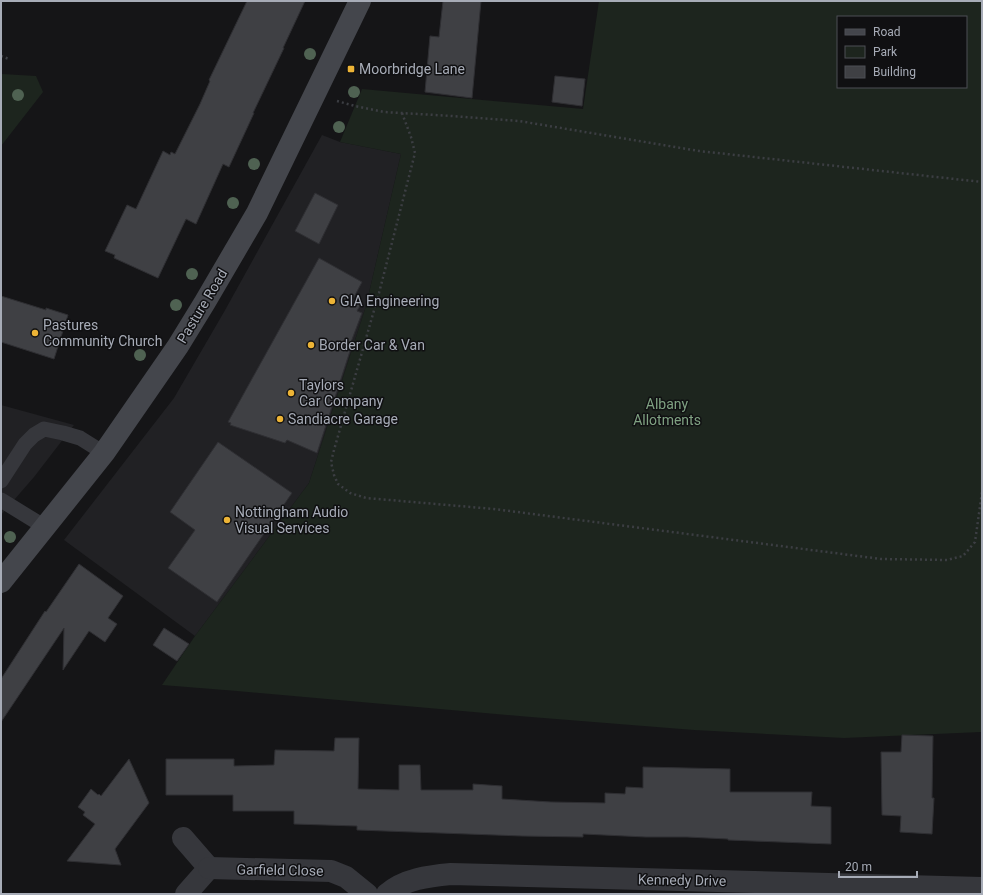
<svg xmlns="http://www.w3.org/2000/svg" width="983" height="895" font-family="Roboto,sans-serif">
	<style>
		.built { fill: #212124 }
		.green { fill: #1d251e; fill-rule: evenodd }
		.building { fill: #3f4044; stroke: #2f2f33 }
		.lines { fill: none; stroke-linecap: round; stroke-linejoin: round }
		.path { stroke: #3c3e43; stroke-width: 2.5; stroke-dasharray: 2 3; stroke-linecap: butt }
		.service { stroke: #36373c; stroke-width: 15 }
		.minor { stroke: #36373c; stroke-width: 22 }
		.secondary { stroke: #44464c; stroke-width: 22 }
		.tree { fill: #4f6252 }
		.poi-dot { fill: #edb436; stroke: #101012; stroke-width: 1.5 }
		.labels { text-anchor: middle; dominant-baseline: central; stroke-width: 3; stroke-linejoin: round; paint-order: stroke }
		.poi-label { font-size: 14px; fill: #a7acb7; stroke: #101012; text-anchor: start }
		.street-label { font-size: 14px; fill: #a7acb7; stroke: #101012 }
		.park-label { font-size: 14px; fill: #7fa182; stroke: #101012 }
	</style>
	<rect width="100%" height="100%" fill="#151517"/>
	<g class="built">
		<path d="M322 135 340 142 401 154 366 306 309 483 195 636 64 540 174 398 224 312Z"/>
		<path d="M1 405 74 425 34 477 1 515Z"/>
	</g>
	<g class="green">
		<path d="M599 1H982V718L981 732 844 738 694 730 531 717 237 691 162 685 195 636 309 483 366 306 401 154 340 142 362 89 583 109ZM838 17H966V87H838Z"/>
		<path d="M1 72 2 74 36 76 43 92 1 146Z"/>
	</g>
	<g class="building">
		<path d="M247 1H305L283 48H284L253 113H254L229 167 223 164 196 224 186 219 158 278 114 258 115 255 105 251 127 205 136 209 163 151 170 155 171 152 175 154 200 104 210 81 209 80Z"/>
		<path d="M443 1H481L472 98 425 92 430 36 439 37Z"/>
		<path d="M555 76 585 79 582 106 552 102Z"/>
		<path d="M315 193 338 205 319 244 295 231Z"/>
		<path d="M319 258 362 282 353 299 361 304 357 311 362 313 348 350 350 351 317 453 287 440 285 443 230 425 231 423 228 422Z"/>
		<path d="M1 296 46 310V308L68 315 54 359 1 342Z"/>
		<path d="M218 442 292 493 217 602 168 568 195 530 170 512Z"/>
		<path d="M79 564 123 596 108 618 117 624 105 642 89 631 63 670 64 628 1 722V679L45 611 46 612Z"/>
		<path d="M164 628 189 644 177 661 153 645Z"/>
		<path d="M902 735 933 736 932 798H934L932 834 900 832 901 816 882 815 881 752H901Z"/>
		<path d="M335 738H359L358 789 399 790V765H420L421 790H473V784L502 786V799L551 802 605 803V793L625 794 626 787 643 788V767L730 769V792H812L811 806 831 807V844L728 840V839L687 837H646L583 834V837L522 836 357 830V826L294 824V811H233V795H166V759H234V766L274 765 275 750 334 751Z"/>
		<path d="M129 759 149 803 115 849 121 865 67 861 95 824 83 815 85 812 78 807 91 789 98 795 99 794 101 796Z"/>
	</g>
	<g class="lines">
		<g class="path">
			<path d="M1 56 9 59"/>
			<path d="M337 101 355 106 384 112 452 116 519 121 699 151 982 182"/>
			<path d="M402 113 411 137 415 153 379 293 334 450 331 462 334 475 338 484 350 493 366 498 494 509 881 559 947 560 963 556 975 542 982 492"/>
		</g>
		<g class="service">
			<path d="M1 481 25 444 34 435 44 429 63 433 80 438 104 453"/>
			<path d="M1 500 45 527"/>
		</g>
		<g class="minor">
			<path d="M183 838 209 868 186 894"/>
			<path d="M209 868 331 871 346 877 367 894"/>
			<path d="M387 894C404 879 429 876 451 874L982 888"/>
		</g>
		<path class="secondary" d="M1 582 104 453 178 346 205 302 257 213 360 1"/>
	</g>
	<g class="tree">
		<circle cx="310" cy="54" r="6"/>
		<circle cx="354" cy="92" r="6"/>
		<circle cx="18" cy="95" r="6"/>
		<circle cx="339" cy="127" r="6"/>
		<circle cx="254" cy="164" r="6"/>
		<circle cx="233" cy="203" r="6"/>
		<circle cx="192" cy="274" r="6"/>
		<circle cx="176" cy="305" r="6"/>
		<circle cx="140" cy="355" r="6"/>
		<circle cx="10" cy="537" r="6"/>
	</g>
	<g class="poi-dot">
		<rect x="347" y="65" width="8" height="8" rx="2"/>
		<circle cx="332" cy="301" r="4"/>
		<circle cx="35" cy="333" r="4"/>
		<circle cx="311" cy="345" r="4"/>
		<circle cx="291" cy="393" r="4"/>
		<circle cx="280" cy="419" r="4"/>
		<circle cx="227" cy="520" r="4"/>
	</g>
	<g class="labels">
		<g class="poi-label">
			<text x="359" y="69">Moorbridge Lane</text>
			<text x="340" y="301">GIA Engineering</text>
			<text x="43" y="325">Pastures<tspan x="43" dy="16">Community Church</tspan></text>
			<text x="319" y="345">Border Car &amp; Van</text>
			<text x="299" y="385">Taylors<tspan x="299" dy="16">Car Company</tspan></text>
			<text x="288" y="419">Sandiacre Garage</text>
			<text x="235" y="512">Nottingham Audio<tspan x="235" dy="16">Visual Services</tspan></text>
		</g>
		<g class="street-label">
			<text transform="translate(202 306) rotate(-59)">Pasture Road</text>
			<text transform="translate(280 870) rotate(1)">Garfield Close</text>
			<text transform="translate(682 880) rotate(1)">Kennedy Drive</text>
		</g>
		<g class="park-label">
			<text x="667" y="404">Albany<tspan x="667" dy="16">Allotments</tspan></text>
		</g>
	</g>
	<rect width="983" height="895" fill="none" stroke="#a7acb7" stroke-width="4"/>
	<rect x="837" y="16" width="130" height="72" fill="#101012" stroke="#4c4e54"/>
	<rect x="845" y="29" width="20" height="6" fill="#44464c" stroke="#4c4e54"/>
	<text x="873" y="36" font-size="12" fill="#a7acb7">Road</text>
	<rect x="845" y="46" width="20" height="12" fill="#1d251e" stroke="#4c4e54"/>
	<text x="873" y="56" font-size="12" fill="#a7acb7">Park</text>
	<rect x="845" y="66" width="20" height="12" fill="#3f4044" stroke="#4c4e54"/>
	<text x="873" y="76" font-size="12" fill="#a7acb7">Building</text>
	<path d="M839 871v6h78v-6" fill="none" stroke="#a7acb7" stroke-width="2"/>
	<text x="845" y="871" font-size="12" fill="#a7acb7" stroke="#101012" stroke-width="3" paint-order="stroke">20 m</text>
</svg>
